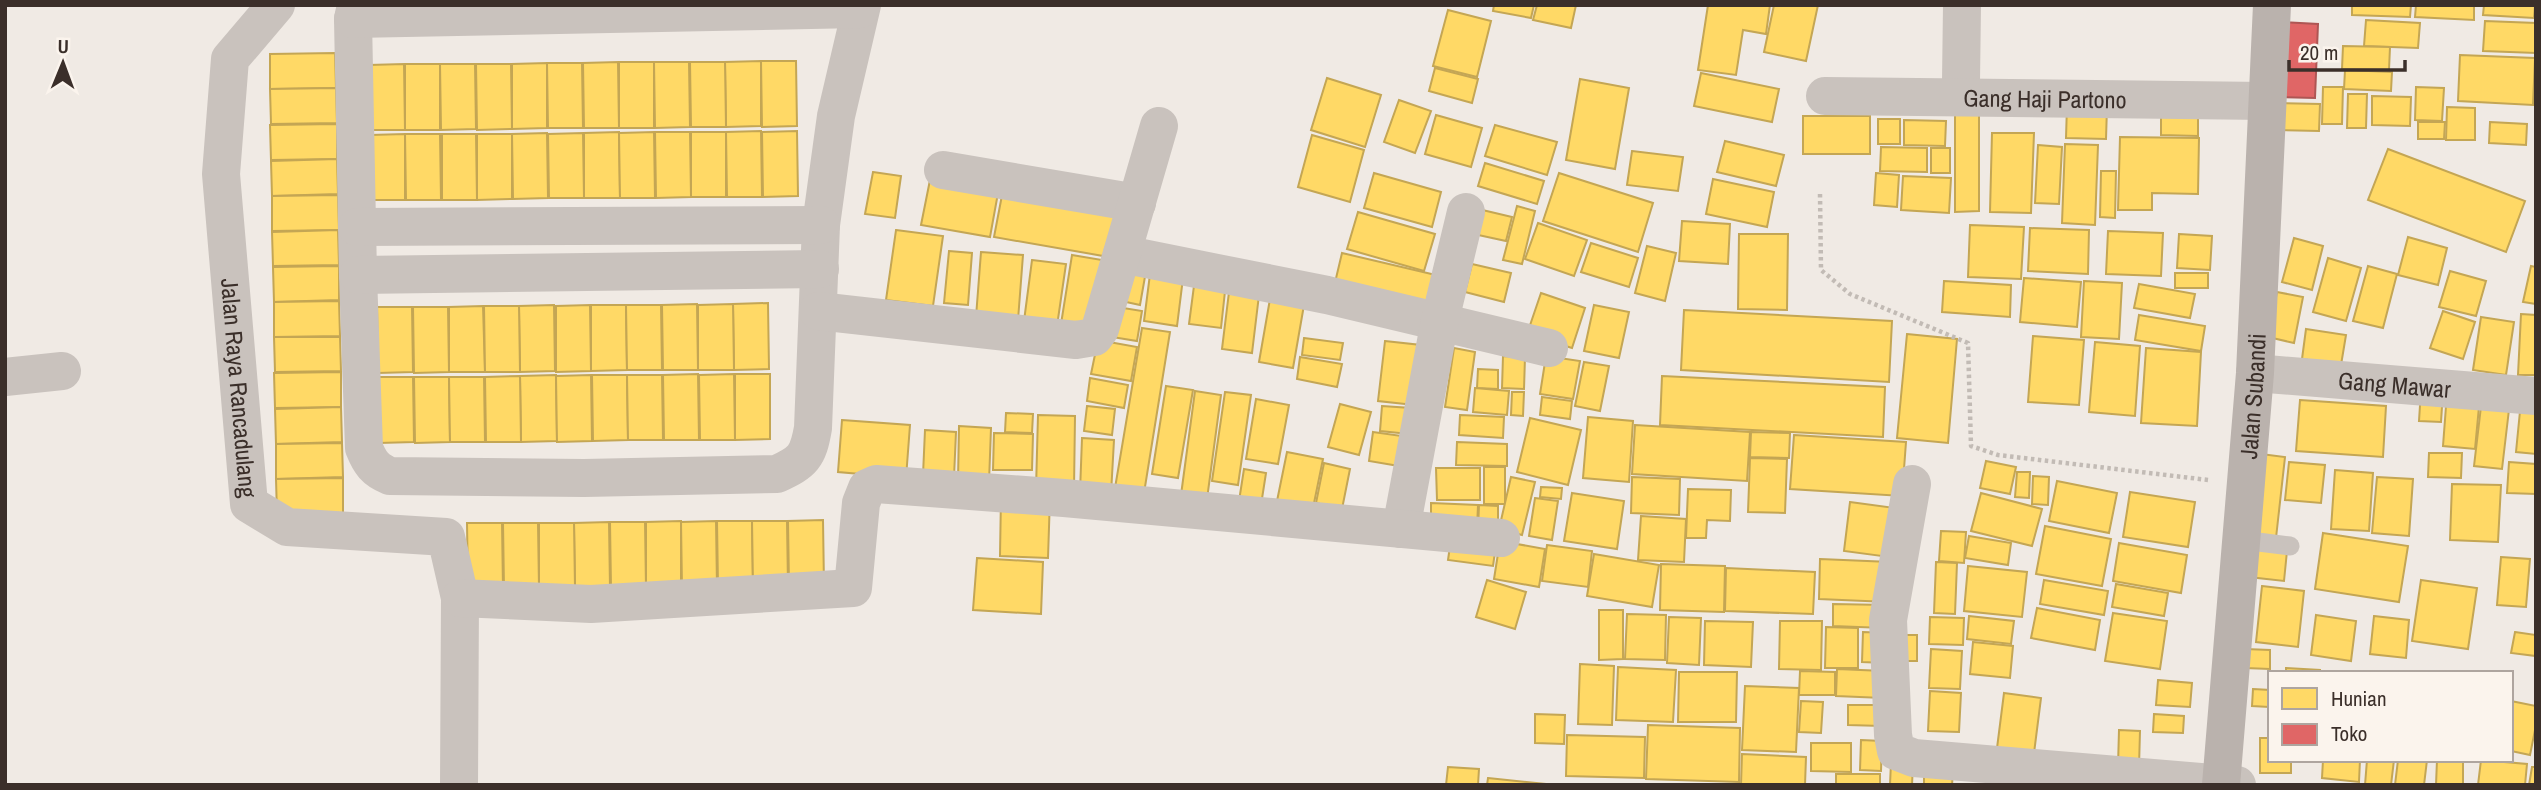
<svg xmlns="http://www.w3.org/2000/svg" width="2541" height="790" font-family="'Archivo Narrow',sans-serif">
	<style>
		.homes { fill: #ffd966; stroke: #c4a654; stroke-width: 2 }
		.shops { fill: #e06666; stroke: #ae5654; stroke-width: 2 }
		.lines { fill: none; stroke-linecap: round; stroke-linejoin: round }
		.path { stroke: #c2bbb5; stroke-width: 4.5; stroke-dasharray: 3.5 3.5; stroke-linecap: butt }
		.lane { stroke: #c9c2bd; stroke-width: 19 }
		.street { stroke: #c9c2bd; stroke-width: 38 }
		.secondary { stroke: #bab2ad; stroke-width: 38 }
		.labels { text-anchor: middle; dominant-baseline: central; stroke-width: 7; stroke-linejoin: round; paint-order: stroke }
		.street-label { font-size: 24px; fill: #3b2f2a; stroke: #fbf4ed }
	</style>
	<rect width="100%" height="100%" fill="#f0eae4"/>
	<g class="homes">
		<path d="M1494 5H1534L1531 18 1493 11Z"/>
		<path d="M1537 5H1576L1571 28 1533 20Z"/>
		<path d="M1708 5H1770L1766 34 1743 30 1736 75 1698 70Z"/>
		<path d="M1774 5H1818L1806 61 1764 52Z"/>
		<path d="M2352 5H2411L2410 17 2352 15Z"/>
		<path d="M2416 5H2474V20L2415 17Z"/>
		<path d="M2484 5H2535L2534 18 2483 15Z"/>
		<path d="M1448 10 1491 21 1477 77 1433 66Z"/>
		<path d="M2366 20 2420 23 2418 48 2364 46Z"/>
		<path d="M2485 21 2536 23V53L2483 51Z"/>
		<path d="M2343 46 2390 47 2389 70 2342 69Z"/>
		<path d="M335 53 336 88 270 89V54Z"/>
		<path d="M2460 55 2535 58 2533 105 2458 101Z"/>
		<path d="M761 61V126L726 127 725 62Z"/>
		<path d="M761 61H796L797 126 762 127Z"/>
		<path d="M618 62 619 128H584L583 63Z"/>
		<rect x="619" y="62" width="35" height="66"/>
		<path d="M654 62H689L690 127 655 128Z"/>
		<path d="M690 62H725L726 127H691Z"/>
		<path d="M547 63H582L583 128H548Z"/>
		<path d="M547 63V128L512 129V64Z"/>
		<path d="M404 64 405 130H370L369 65Z"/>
		<rect x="405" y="64" width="35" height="66"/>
		<path d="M440 64H475L476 129 441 130Z"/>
		<path d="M476 64H511L512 129 477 130Z"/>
		<path d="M1435 68 1478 79 1472 103 1429 91Z"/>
		<path d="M2345 70 2392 72 2391 91 2344 89Z"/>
		<path d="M1701 73 1779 89 1772 122 1694 106Z"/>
		<path d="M1327 78 1381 95 1365 147 1311 130Z"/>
		<path d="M1580 79 1629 88 1615 169 1566 160Z"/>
		<path d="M2323 87H2343L2342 124H2322Z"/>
		<path d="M2416 87 2444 88 2442 121 2415 120Z"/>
		<path d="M336 88 337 123 271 124 270 89Z"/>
		<path d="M2348 94H2367L2366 128H2347Z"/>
		<path d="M2372 96 2411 97 2410 126 2372 125Z"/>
		<path d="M1399 100 1431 111 1415 153 1384 142Z"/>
		<path d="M2278 103 2320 104 2319 131 2277 130Z"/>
		<path d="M2067 105 2107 107 2106 139 2066 138Z"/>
		<path d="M2447 107 2475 108V140H2446Z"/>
		<path d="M2161 110 2198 111V136L2161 135Z"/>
		<path d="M1436 115 1482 128 1471 167 1425 154Z"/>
		<path d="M1955 115H1979V211L1955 212Z"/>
		<rect x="1803" y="116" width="67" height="38"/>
		<rect x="1878" y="119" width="22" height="25"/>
		<path d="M1904 120 1946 121 1945 146 1904 145Z"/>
		<path d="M2418 122H2445L2444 139H2418Z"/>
		<path d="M2490 122 2527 124 2526 145 2489 143Z"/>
		<path d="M337 124V159L271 160 270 125Z"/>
		<path d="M1495 125 1557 142 1547 175 1485 156Z"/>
		<path d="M761 131 762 197H727L726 132Z"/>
		<path d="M797 131 798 196 763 197 762 132Z"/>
		<path d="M619 132 620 198H584V133Z"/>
		<path d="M654 132 655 198H620L619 133Z"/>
		<path d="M655 132H690L691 197 656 198Z"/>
		<rect x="691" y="132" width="35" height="65"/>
		<path d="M547 133 548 198 513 199 512 134Z"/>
		<path d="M583 133 584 198H549L548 134Z"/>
		<path d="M1992 133H2034L2031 213 1990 212Z"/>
		<path d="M405 134H440L441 200H406Z"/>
		<path d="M405 134V200H370V135Z"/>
		<path d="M442 134H476L477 200H442Z"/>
		<path d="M477 134H512V199L477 200Z"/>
		<path d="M1312 135 1364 150 1350 202 1298 187Z"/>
		<path d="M2120 137 2199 138 2198 194 2152 193V210H2118Z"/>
		<path d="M1725 141 1784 155 1776 186 1717 172Z"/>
		<path d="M2065 144 2098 145 2095 225 2062 223Z"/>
		<path d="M2038 145 2062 147 2059 204 2035 203Z"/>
		<path d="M1881 147 1927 148V172L1880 171Z"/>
		<rect x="1931" y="148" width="19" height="25"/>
		<path d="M2388 149 2525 201 2506 252 2368 200Z"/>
		<path d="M1632 151 1683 157 1678 191 1627 185Z"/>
		<path d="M337 159 338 194 272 196 271 161Z"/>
		<path d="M1485 163 1544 181 1537 204 1478 186Z"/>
		<path d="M2101 171H2116L2115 218 2100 217Z"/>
		<path d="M873 172 901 176 895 218 865 214Z"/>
		<path d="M1374 173 1441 192 1432 227 1364 208Z"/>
		<path d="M1559 173 1653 203 1638 252 1543 221Z"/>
		<path d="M1876 173 1899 175 1897 207 1874 205Z"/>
		<path d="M1903 176 1951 178 1949 213 1901 210Z"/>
		<path d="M1713 179 1774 192 1767 227 1706 214Z"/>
		<path d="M930 180 998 193 990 237 921 225Z"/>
		<path d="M1003 190 1118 210 1109 257 994 237Z"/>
		<path d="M338 195 339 230 272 231V196Z"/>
		<path d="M1517 206 1535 211 1522 264 1503 260Z"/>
		<path d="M1474 208 1512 217 1506 241 1469 233Z"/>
		<path d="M1358 212 1435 234 1424 271 1347 249Z"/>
		<path d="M1682 221 1730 224 1728 264 1679 261Z"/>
		<path d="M1538 223 1587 240 1574 276 1525 259Z"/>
		<path d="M1970 225 2024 227 2021 279 1968 277Z"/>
		<path d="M2030 228 2089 230 2088 274 2028 271Z"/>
		<path d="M338 230 339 265 273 266 272 232Z"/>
		<path d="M896 230 943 236 933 306 886 300Z"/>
		<path d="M2108 231 2163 233 2161 276 2106 274Z"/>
		<path d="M1739 234H1788L1787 310 1738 309Z"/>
		<path d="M2179 234 2212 236 2210 270 2177 268Z"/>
		<path d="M2408 237 2447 248 2438 285 2398 275Z"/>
		<path d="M2294 238 2323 246 2312 290 2282 282Z"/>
		<path d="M1591 243 1638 258 1629 287 1581 272Z"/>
		<path d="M1647 246 1676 253 1665 301 1635 293Z"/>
		<path d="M949 251 972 253 968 305 944 303Z"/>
		<path d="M981 252 1023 255 1018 320 976 317Z"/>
		<path d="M1342 253 1440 276 1430 314 1333 291Z"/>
		<path d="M1072 255 1102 260 1092 328 1061 324Z"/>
		<path d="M2328 258 2361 268 2346 321 2313 312Z"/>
		<path d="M1032 260 1066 264 1057 326 1024 321Z"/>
		<path d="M1472 264 1511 273 1504 302 1465 292Z"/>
		<path d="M339 266V300L274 302 273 267Z"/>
		<path d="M1123 266 1146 271 1140 305 1117 300Z"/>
		<path d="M2368 266 2397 274 2383 328 2353 321Z"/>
		<path d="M2531 266 2536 267V304L2523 302Z"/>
		<path d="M2450 271 2486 281 2476 316 2439 307Z"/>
		<rect x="2175" y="273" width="33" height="15"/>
		<path d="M1150 274 1183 278 1177 326 1144 321Z"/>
		<path d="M1195 278 1226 282 1221 328 1189 324Z"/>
		<path d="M2024 278 2081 282 2077 327 2020 322Z"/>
		<path d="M1944 281 2011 285 2010 317 1942 312Z"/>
		<path d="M2084 281 2122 283 2119 339 2081 337Z"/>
		<path d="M2139 284 2195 294 2190 318 2134 308Z"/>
		<path d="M1229 292 1259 295 1252 353 1222 349Z"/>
		<path d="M2277 292 2303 297 2294 343 2268 337Z"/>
		<path d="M1541 293 1585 308 1572 348 1527 334Z"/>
		<path d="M1270 299 1304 305 1293 368 1259 362Z"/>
		<path d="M339 301 340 336 274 337V302Z"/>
		<path d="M768 303 769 369 734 370 733 304Z"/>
		<path d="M697 304 698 370H663L662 305Z"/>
		<path d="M733 304 734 370H698V305Z"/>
		<path d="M554 305 555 371 520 372 519 306Z"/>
		<path d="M590 305 591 371 556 372V306Z"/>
		<path d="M591 305H626L627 370 591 371Z"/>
		<path d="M626 305H661L662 370H627Z"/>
		<path d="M1594 305 1629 312 1619 358 1584 351Z"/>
		<path d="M483 306 485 372H449V307Z"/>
		<path d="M484 306H519L520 372H485Z"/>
		<path d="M1111 306 1142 311 1137 341 1106 336Z"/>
		<path d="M377 307H412L413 372 378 373Z"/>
		<path d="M413 307H448L449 372 414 373Z"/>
		<path d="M1684 310 1892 321 1889 382 1681 370Z"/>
		<path d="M2443 311 2475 322 2463 359 2430 348Z"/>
		<path d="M2521 314 2536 315V375H2518Z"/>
		<path d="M2139 315 2205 326 2201 351 2135 340Z"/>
		<path d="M2481 317 2514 322 2506 375 2473 370Z"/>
		<path d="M1142 328 1170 332 1144 493 1115 488Z"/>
		<path d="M2306 329 2346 335 2341 365 2302 359Z"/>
		<path d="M1907 334 1957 339 1948 443 1897 438Z"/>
		<path d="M2033 336 2084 340 2079 405 2028 402Z"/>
		<path d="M274 337H340L341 371 275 372Z"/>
		<path d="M1304 338 1343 343 1340 360 1302 355Z"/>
		<path d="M1098 340 1137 347 1131 381 1091 374Z"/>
		<path d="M1385 341 1430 346 1423 406 1378 401Z"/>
		<path d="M2095 342 2140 346 2135 416 2089 412Z"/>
		<path d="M1454 348 1475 352 1467 410 1445 407Z"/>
		<path d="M2146 348 2201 352 2197 426 2141 423Z"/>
		<path d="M1503 356 1525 357 1524 389 1502 388Z"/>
		<path d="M1546 356 1580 361 1573 399 1540 394Z"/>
		<path d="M1300 357 1342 364 1337 387 1297 379Z"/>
		<path d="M1584 362 1609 366 1600 411 1575 406Z"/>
		<path d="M1478 369 1498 370V389L1477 388Z"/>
		<path d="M341 372V407L275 408 274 373Z"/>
		<path d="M698 374 699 440H664L663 375Z"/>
		<path d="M734 374 735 440H700L699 375Z"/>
		<path d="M735 374H770V439L735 440Z"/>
		<path d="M556 375 557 441 521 442 520 376Z"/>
		<path d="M591 375 592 441 557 442 556 376Z"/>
		<path d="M592 375H627L628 440 593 441Z"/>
		<path d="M627 375H662L663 440H628Z"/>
		<path d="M520 376 521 442H486L485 377Z"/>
		<path d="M1662 376 1885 387 1883 437 1660 425Z"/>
		<path d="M378 377H413L414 442 379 443Z"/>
		<path d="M414 377H449L450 442 415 443Z"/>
		<path d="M449 377H484L485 442H450Z"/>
		<path d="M1090 378 1128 385 1124 408 1087 401Z"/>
		<path d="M1166 386 1193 390 1178 478 1152 474Z"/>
		<path d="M1475 388 1509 391 1507 415 1473 412Z"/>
		<path d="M2421 390 2443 392 2441 422 2419 421Z"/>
		<path d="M1195 391 1221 395 1207 499 1181 495Z"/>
		<path d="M1225 392 1251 395 1238 485 1212 481Z"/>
		<path d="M1512 392H1524L1523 416 1511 415Z"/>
		<path d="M2447 393 2480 396 2475 449 2443 446Z"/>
		<path d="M1542 397 1572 401 1570 419 1540 415Z"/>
		<path d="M2482 398 2510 401 2502 469 2474 466Z"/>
		<path d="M1256 399 1289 405 1278 464 1246 459Z"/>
		<path d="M2300 400 2386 406 2383 457 2296 451Z"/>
		<path d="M2521 401 2536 402V454L2516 452Z"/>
		<path d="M1340 404 1371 412 1359 455 1328 447Z"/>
		<path d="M1087 406 1115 409 1112 435 1084 431Z"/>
		<path d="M1382 406 1411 408 1409 434 1380 431Z"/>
		<path d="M341 407 342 442 276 444 275 409Z"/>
		<path d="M1006 413 1033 414 1032 433 1005 432Z"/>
		<path d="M1038 415 1075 416 1074 489H1036Z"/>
		<path d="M1460 415 1504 417 1503 438 1459 435Z"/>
		<path d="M1588 417 1633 421 1629 482 1583 478Z"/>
		<path d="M1530 418 1581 430 1568 485 1517 472Z"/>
		<path d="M842 420 910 425 906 478 838 472Z"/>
		<path d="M1635 425 1750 432 1747 481 1632 474Z"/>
		<path d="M959 426 991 428 989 482 958 481Z"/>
		<path d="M925 430 956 432 954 477 923 475Z"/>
		<path d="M1373 432 1409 437 1405 467 1369 461Z"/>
		<path d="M1751 432 1790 433 1789 458 1750 457Z"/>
		<path d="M994 433 1033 434 1032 470H993Z"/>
		<path d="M1794 435 1906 442 1902 496 1790 489Z"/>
		<path d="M1082 438 1114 440 1111 494 1080 492Z"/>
		<path d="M1457 442 1507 444V466L1456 465Z"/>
		<path d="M342 443 343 477 276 479V444Z"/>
		<path d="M1287 452 1323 459 1313 508 1277 501Z"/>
		<path d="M2429 453H2462L2461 478 2428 477Z"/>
		<path d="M2261 454 2285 457 2276 538 2251 535Z"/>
		<path d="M1750 458 1787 459 1785 513 1748 512Z"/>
		<path d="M1986 461 2016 467 2010 494 1980 488Z"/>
		<path d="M2289 462 2325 465 2321 503 2285 500Z"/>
		<path d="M2509 462 2536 464V494L2507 493Z"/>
		<path d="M1324 463 1350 469 1342 509 1316 503Z"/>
		<rect x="1484" y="467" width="21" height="37"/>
		<path d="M1436 468H1480V500H1437Z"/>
		<path d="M1244 469 1266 473 1261 505 1239 501Z"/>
		<path d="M2335 470 2373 473 2369 531 2331 529Z"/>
		<path d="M2017 472H2030L2029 498 2015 497Z"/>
		<path d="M2033 476 2049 477 2048 505 2032 504Z"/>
		<path d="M1511 477 1535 482 1522 535 1499 529Z"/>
		<path d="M1632 477 1680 479 1679 515 1631 513Z"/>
		<path d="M2377 477 2413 479 2409 536 2372 533Z"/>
		<path d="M343 478V513L277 514 276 479Z"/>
		<path d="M2057 481 2117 493 2109 533 2049 521Z"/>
		<path d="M2452 484 2501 485 2498 542 2450 540Z"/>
		<path d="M1541 487 1562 488 1561 499 1540 497Z"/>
		<path d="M1688 489 1731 490 1730 521 1707 520 1706 538H1686Z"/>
		<path d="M2130 492 2195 502 2188 547 2123 537Z"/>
		<path d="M1572 493 1624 501 1617 549 1564 541Z"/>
		<path d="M1981 493 2042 509 2032 546 1971 531Z"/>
		<path d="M1001 496 1050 497 1048 558 1000 556Z"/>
		<path d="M1535 498 1558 501 1552 540 1529 536Z"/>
		<path d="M1850 502 1895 508 1889 557 1844 551Z"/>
		<path d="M1431 503 1478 505 1477 528 1431 527Z"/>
		<path d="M1479 505 1498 506V529H1478Z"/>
		<path d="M1641 516 1686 519 1684 562 1638 560Z"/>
		<path d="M823 520 824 586H789L788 521Z"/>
		<path d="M681 521V587L646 588V522Z"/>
		<path d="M716 521 717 587 682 588 681 522Z"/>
		<path d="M717 521H752L753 586 718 587Z"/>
		<path d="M752 521H787L788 586H753Z"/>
		<path d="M609 522 610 588H575L574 523Z"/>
		<path d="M610 522H645L646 588H611Z"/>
		<path d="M467 523H502L503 589H468Z"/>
		<path d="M503 523H538L539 588 504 589Z"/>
		<path d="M539 523H574L575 588 539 589Z"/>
		<path d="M2045 526 2111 539 2102 586 2036 574Z"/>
		<path d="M1941 531 1966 532 1964 563 1939 561Z"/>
		<path d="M2323 533 2408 546 2399 602 2315 589Z"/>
		<path d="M1969 536 2011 543 2008 565 1965 558Z"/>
		<path d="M1451 539 1496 545 1493 566 1448 560Z"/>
		<path d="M1500 541 1545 549 1539 587 1494 579Z"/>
		<path d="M2119 543 2187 555 2181 593 2113 581Z"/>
		<path d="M1547 545 1592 551 1588 587 1542 581Z"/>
		<path d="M2253 547 2287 551 2284 581 2249 577Z"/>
		<path d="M1594 554 1659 565 1652 607 1587 596Z"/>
		<path d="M2501 557 2530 559 2526 607 2497 605Z"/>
		<path d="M977 558 1043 562 1041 614 973 610Z"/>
		<path d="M1820 559 1890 562 1888 602 1819 599Z"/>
		<path d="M1936 562 1957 563 1955 614 1934 613Z"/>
		<path d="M1661 564 1725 566 1724 612 1660 610Z"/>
		<path d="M1968 566 2027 572 2022 617 1964 611Z"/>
		<path d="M1726 568 1815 572 1813 614 1725 611Z"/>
		<path d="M1487 580 1526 592 1515 629 1476 617Z"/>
		<path d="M2044 580 2108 591 2104 615 2040 604Z"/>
		<path d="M2421 580 2477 588 2468 649 2412 641Z"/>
		<path d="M2116 584 2168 593 2164 616 2112 607Z"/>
		<path d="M2262 586 2304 591 2298 647 2256 642Z"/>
		<path d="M1833 604 1885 605 1884 628 1833 626Z"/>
		<path d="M2037 608 2100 620 2095 650 2031 638Z"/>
		<path d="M1599 610H1623V659L1599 660Z"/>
		<path d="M2113 613 2167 621 2160 669 2105 661Z"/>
		<path d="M1627 614 1666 615 1665 660 1625 659Z"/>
		<path d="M2316 615 2356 621 2351 661 2311 655Z"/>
		<path d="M1969 616 2014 621 2011 644 1967 639Z"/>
		<path d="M2374 616 2409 620 2406 658 2370 654Z"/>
		<path d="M1669 617 1701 618 1699 665 1667 663Z"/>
		<path d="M1930 617 1964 618 1963 645 1929 644Z"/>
		<path d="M1705 621 1753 622 1751 667 1704 665Z"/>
		<path d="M1780 621H1822L1821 670 1779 669Z"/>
		<path d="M1826 627 1858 628V668H1825Z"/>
		<path d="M1863 632 1886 633 1885 663 1862 662Z"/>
		<path d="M2515 632 2536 635V656L2511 653Z"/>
		<rect x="1893" y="635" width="24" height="26"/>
		<path d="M1973 642 2013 646 2010 678 1970 674Z"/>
		<path d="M1931 649 1962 651 1960 689 1929 688Z"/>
		<path d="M2245 649 2270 650V669L2245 668Z"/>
		<path d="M1580 664 1614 666 1612 725 1578 724Z"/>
		<path d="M1618 667 1676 670 1673 722 1616 720Z"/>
		<path d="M2286 668 2320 670V673H2286Z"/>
		<path d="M1837 669 1884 671 1883 698 1836 696Z"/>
		<path d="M1800 671 1835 672V695H1799Z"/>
		<path d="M1679 672H1737L1736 722H1678Z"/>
		<path d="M2158 680 2192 683 2190 707 2156 705Z"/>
		<path d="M1745 686 1799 688 1796 752 1742 750Z"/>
		<path d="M2253 689 2270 690 2269 707 2252 706Z"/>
		<path d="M1930 691 1961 693 1959 732 1928 731Z"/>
		<path d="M2004 693 2041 698 2033 761 1996 756Z"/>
		<path d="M1801 701 1823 702 1821 733 1799 732Z"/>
		<path d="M2511 701 2536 706V725L2530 755 2511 751Z"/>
		<path d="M1848 705H1882V726L1848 725Z"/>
		<path d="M1535 714 1565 715 1564 744 1535 743Z"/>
		<path d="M2154 714 2184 716 2183 733 2153 732Z"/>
		<path d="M1648 725 1740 728 1739 782 1646 779Z"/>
		<path d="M2119 730 2140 731 2139 767 2118 766Z"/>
		<path d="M1567 735 1645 737 1644 778 1566 776Z"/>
		<path d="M2260 738H2270V760H2291V773H2260Z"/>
		<path d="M1861 740 1882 741 1881 771 1860 770Z"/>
		<path d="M1811 743H1851V772L1811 771Z"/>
		<path d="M1742 754 1806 757 1805 785H1741Z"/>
		<path d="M2323 760H2360L2359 782 2322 778Z"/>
		<path d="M2367 760H2394L2391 785H2365Z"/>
		<path d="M2398 760H2427L2424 785H2395Z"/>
		<path d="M2437 760H2463V785H2436Z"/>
		<path d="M2481 760 2527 764 2525 785H2478Z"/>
		<path d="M1891 762 1913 763 1912 785H1890Z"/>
		<path d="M1448 767 1479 769 1478 785H1446Z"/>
		<path d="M2532 767H2536V785H2529Z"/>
		<path d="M1924 770 1953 771 1952 785H1924Z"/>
		<rect x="1836" y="774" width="44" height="11"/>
		<path d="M1488 778 1556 785H1487Z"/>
	</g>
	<path class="shops" d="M2283 22 2318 24 2315 98 2280 97Z"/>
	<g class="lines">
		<path class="path" d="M1820 194 1821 270 1850 294 1968 343 1971 446 1998 455 2208 480"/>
		<path class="lane" d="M2242 540 2290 546"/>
		<g class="street">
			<path id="s1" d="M276 5 230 59 221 174 249 504 287 527 446 537 460 598 459 785"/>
			<path d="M356 5 353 19 358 275 364 448C370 463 375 470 390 476L584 478 777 474C803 462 808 457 813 428L821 225 836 116 862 5"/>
			<path d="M353 19 860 9"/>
			<path d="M1961 81 1962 5"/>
			<path id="s2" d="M1825 96 2266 101"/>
			<path d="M943 170 1137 203"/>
			<path d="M357 227 821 225"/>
			<path d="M1122 254 1327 295 1549 348"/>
			<path d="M358 275 820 269"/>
			<path d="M818 311 1076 340 1094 337 1100 329 1159 126"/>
			<path id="s3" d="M2255 373 2536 396"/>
			<path d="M5 377 62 371"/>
			<path d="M1912 484 1888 620 1893 735 1896 751 1914 758 1938 760 2237 785"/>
			<path d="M1401 529 1440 320 1466 212"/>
			<path d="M460 598 591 604 853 588 861 503 867 488 876 484 1064 498 1501 538"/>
		</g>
		<path class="secondary" id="s4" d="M2221 785 2255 373 2272 5"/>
	</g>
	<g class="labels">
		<g class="street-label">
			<text stroke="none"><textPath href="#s2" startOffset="220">Gang Haji Partono</textPath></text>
			<text stroke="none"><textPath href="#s3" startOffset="140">Gang Mawar</textPath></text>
			<text stroke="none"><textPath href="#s1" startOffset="401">Jalan Raya Rancadulang</textPath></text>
			<text stroke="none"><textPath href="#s4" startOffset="390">Jalan Subandi</textPath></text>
		</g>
	</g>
	<rect width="2541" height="790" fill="none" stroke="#3b2f2a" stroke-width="14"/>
	<rect x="2268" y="671" width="245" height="91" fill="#fbf4ed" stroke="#aea59f" stroke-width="2"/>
	<rect x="2282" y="688" width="35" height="21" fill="#ffd966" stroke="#aea59f" stroke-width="2"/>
	<text x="2331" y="706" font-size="21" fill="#3b2f2a">Hunian</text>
	<rect x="2282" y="724" width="35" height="21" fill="#e06666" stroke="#aea59f" stroke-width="2"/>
	<text x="2331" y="741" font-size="21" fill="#3b2f2a">Toko</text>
	<g transform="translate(63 63) rotate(1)" stroke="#fbf4ed" stroke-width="5" paint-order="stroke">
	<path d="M0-5L12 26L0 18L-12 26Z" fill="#3b2f2a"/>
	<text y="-10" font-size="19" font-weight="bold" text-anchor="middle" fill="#3b2f2a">U</text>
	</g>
	<path d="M2289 60v10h116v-10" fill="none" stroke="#3b2f2a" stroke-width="3.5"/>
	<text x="2300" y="60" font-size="21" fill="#3b2f2a" stroke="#fbf4ed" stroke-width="5" paint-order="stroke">20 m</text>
</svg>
